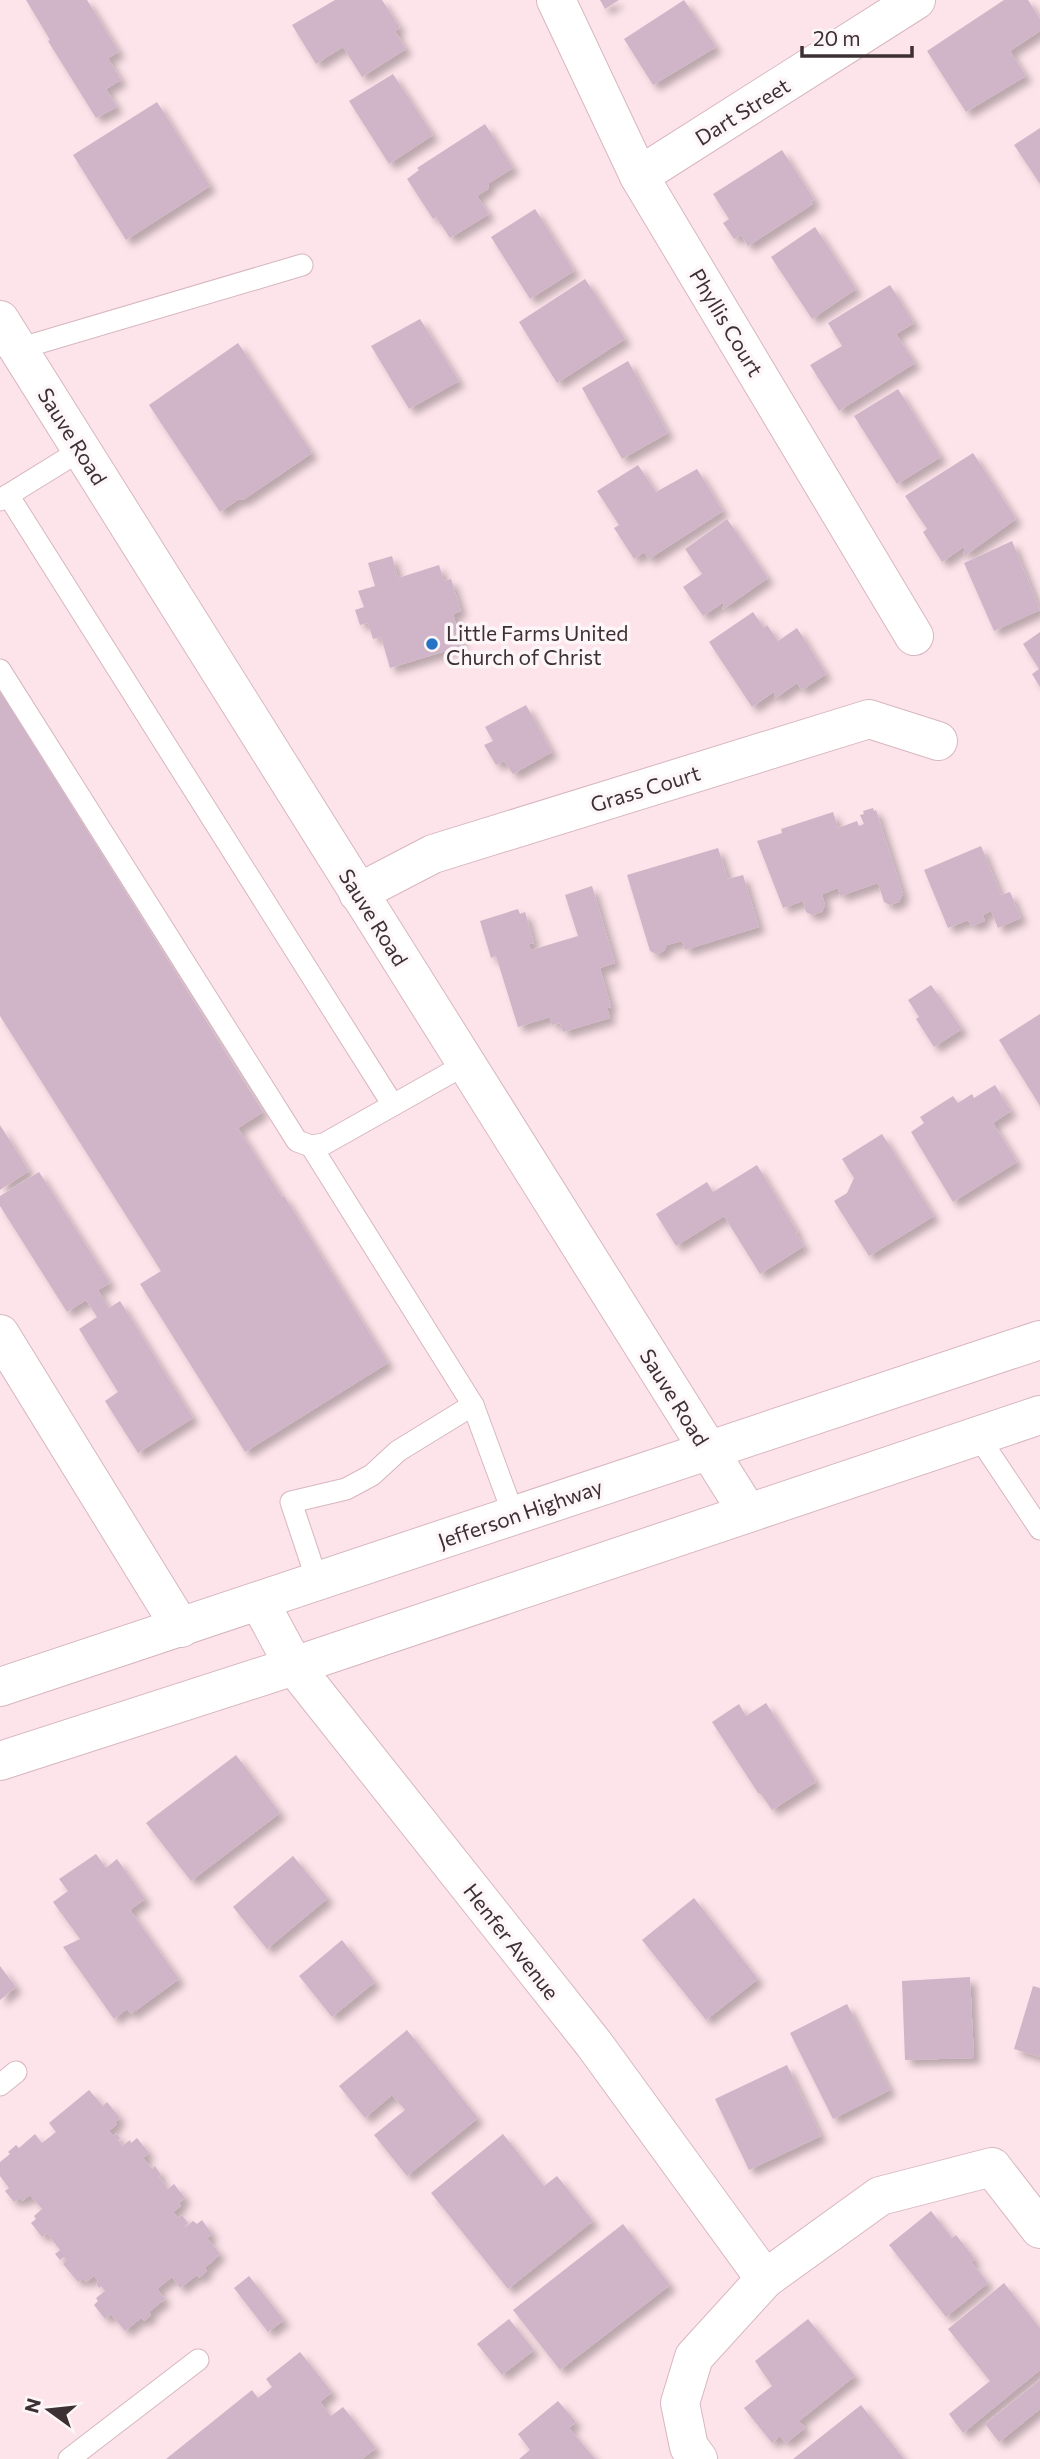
<svg xmlns="http://www.w3.org/2000/svg" width="1040" height="2459" font-family="Commissioner,sans-serif">
	<style>
		.building { fill: #cfb5c7; filter: url(#shadow) }
		.lines { fill: none; stroke-linecap: round; stroke-linejoin: round }
		.lane-casing { stroke: #d7b7c0; stroke-width: 23 }
		.street-casing { stroke: #d7b7c0; stroke-width: 40 }
		.secondary-casing { stroke: #d7b7c0; stroke-width: 40 }
		.lane { stroke: #fff; stroke-width: 21 }
		.street { stroke: #fff; stroke-width: 38 }
		.secondary { stroke: #fff; stroke-width: 38 }
		.poi-dot { fill: #2574c3; stroke: #fdf6f8; stroke-width: 2.5 }
		.labels { text-anchor: middle; dominant-baseline: central; stroke-width: 7; stroke-linejoin: round; paint-order: stroke }
		.street-label { font-size: 21px; fill: #3d3034; stroke: #fdf6f8 }
		.poi-label { font-size: 21px; fill: #3d3034; stroke: #fdf6f8; text-anchor: start }
	</style>
	<defs>
		<filter id="shadow"><feDropShadow dx="6" dy="6" stdDeviation="3.5" flood-color="#0004"/></filter>
	</defs>
	<rect width="100%" height="100%" fill="#fde3ea"/>
	<g class="building">
		<path d="M26 0H87L119 52 108 58 121 80 106 89 117 107 96 118 48 41 50 40Z"/>
		<path d="M335 0H382L400 28 395 31 406 49 362 77 343 47 316 64 292 25Z"/>
		<path d="M600 0H619L605 9Z"/>
		<path d="M684 0 716 47 653 85 624 39Z"/>
		<path d="M1004 0H1028L1040 19V31L1010 51 1026 76 966 112 927 51Z"/>
		<path d="M393 74 433 135 389 164 349 101Z"/>
		<path d="M157 102 210 186 126 240 73 155Z"/>
		<path d="M485 124 513 168 489 183 488 189 477 196 489 214 450 238 436 217 433 219 407 179 419 170 417 168Z"/>
		<path d="M1040 128V184L1014 145Z"/>
		<path d="M782 150 815 201 810 200 813 204 748 246 741 235 734 239 723 223 729 219 713 194Z"/>
		<path d="M535 209 574 271 530 299 491 237Z"/>
		<path d="M815 227 856 289 812 319 771 257Z"/>
		<path d="M585 279 625 339 557 383 519 322Z"/>
		<path d="M890 285 914 323 896 334 915 363 839 411 810 365 842 346 828 323Z"/>
		<path d="M420 319 459 381 409 409 371 346Z"/>
		<path d="M238 343 312 453 243 500 239 499 220 512 149 405Z"/>
		<path d="M628 361 668 433 622 459 582 388Z"/>
		<path d="M898 389 941 457 897 484 854 416Z"/>
		<path d="M973 453 1016 519 963 557 965 546 942 562 923 532 927 529 905 496Z"/>
		<path d="M638 465 656 492 697 469 723 511 649 559 644 552 634 559 614 528 619 525 597 491Z"/>
		<path d="M727 519 768 578 722 610 724 602 703 616 683 587 702 574 685 549Z"/>
		<path d="M1012 541 1040 610 994 631 964 563Z"/>
		<path d="M392 556 398 578 439 565 444 581 451 579 461 611 453 614 462 646 390 668 381 637 373 639 368 623 360 625 355 610 364 607 358 591 375 586 368 563Z"/>
		<path d="M753 612 764 628 767 625 778 641 797 628 826 674 802 690 797 683 774 699 775 691 752 707 709 642Z"/>
		<path d="M1040 632V687L1032 674 1039 669 1023 644Z"/>
		<path d="M0 691 263 1112 238 1128 282 1197 284 1196 388 1363 245 1452 140 1284 161 1271 0 1016Z"/>
		<path d="M526 705 552 752 513 774 504 761 496 765 484 745 493 741 485 727Z"/>
		<path d="M873 808 874 811 876 810 903 894 899 902 890 905 884 902 878 883 840 896 838 888 822 894 825 905 822 912 812 915 806 912 803 901 783 908 757 841 782 833 781 829 833 812 838 828 857 821 859 826 864 824 860 815 864 814 863 811Z"/>
		<path d="M981 846 1001 895 1010 892 1021 918 998 928 991 911 983 915 985 921 971 926 968 920 948 928 924 870Z"/>
		<path d="M718 848 728 879 743 875 759 927 685 950 682 941 667 945 664 951 656 954 650 951 627 875Z"/>
		<path d="M592 886 615 963 600 968 611 1007 607 1008 610 1018 563 1032 560 1023 552 1025 550 1017 518 1027 496 956 491 958 480 921 518 909 520 914 525 912 534 943 529 944 531 950 578 936 565 895Z"/>
		<path d="M931 985 962 1029 934 1047 916 1019 919 1017 908 1000Z"/>
		<path d="M1040 1014V1106L999 1040Z"/>
		<path d="M995 1085 1011 1111 993 1123 1017 1162 953 1202 911 1132 924 1123 920 1117 953 1096 958 1103 972 1094 974 1098Z"/>
		<path d="M0 1125 29 1171 0 1190Z"/>
		<path d="M882 1134 934 1216 869 1256 834 1201 847 1193 854 1178 842 1159Z"/>
		<path d="M757 1165 798 1233 795 1232 804 1246 760 1274 724 1216 676 1246 656 1214 707 1182 713 1192Z"/>
		<path d="M39 1172 110 1283 98 1290 109 1308 120 1301 193 1418 138 1453 105 1401 118 1392 79 1329 97 1317 86 1300 67 1312 0 1206V1196Z"/>
		<path d="M766 1703 816 1782 772 1810 761 1794 758 1793 712 1722 739 1704 746 1716Z"/>
		<path d="M236 1755 280 1813 191 1881 146 1823Z"/>
		<path d="M96 1854 106 1868 117 1859 145 1899 130 1910 179 1979 131 2014 127 2009 114 2019 63 1947 80 1939 53 1902 68 1891 59 1879Z"/>
		<path d="M293 1856 328 1898 267 1949 233 1907Z"/>
		<path d="M694 1898 758 1979 706 2020 642 1940Z"/>
		<path d="M342 1940 375 1982 332 2017 299 1976Z"/>
		<path d="M0 1966 16 1987 0 2000Z"/>
		<path d="M970 1977 974 2058 905 2060 902 1981Z"/>
		<path d="M1033 1986 1040 1988V2057L1014 2049Z"/>
		<path d="M847 2004 890 2090 833 2119 790 2033Z"/>
		<path d="M407 2030 478 2118 407 2176 374 2135 405 2110 392 2095 365 2118 339 2086Z"/>
		<path d="M787 2065 821 2136 749 2170 715 2099Z"/>
		<path d="M89 2090 103 2106 107 2102 120 2118 115 2122 117 2124 109 2131 114 2136 116 2133 120 2138 118 2140 122 2146 130 2140 131 2143 137 2138 149 2153 143 2158 152 2169 155 2166 161 2175 159 2177 168 2189 174 2184 185 2198 179 2203 181 2206 173 2212 178 2218 182 2215 188 2223 184 2226 186 2227 193 2221 197 2224 202 2220 212 2234 207 2238 220 2254 205 2268 207 2271 199 2278 197 2275 180 2288 172 2277 157 2289 165 2299 149 2312 151 2315 144 2321 141 2318 125 2331 111 2314 105 2319 94 2305 98 2301 96 2298 105 2291 101 2286 99 2288 96 2283 98 2281 94 2276 86 2282 83 2278 78 2282 63 2264 67 2260 64 2257 60 2260 55 2254 60 2250 47 2233 42 2237 31 2223 36 2219 34 2216 42 2209 30 2195 22 2201 19 2198 14 2202 5 2191 9 2188 0 2176V2162L10 2154 8 2152 16 2145 19 2148 35 2134 42 2143 56 2132 49 2123Z"/>
		<path d="M503 2134 544 2186 557 2176 593 2221 508 2289 431 2193Z"/>
		<path d="M931 2211 952 2238 956 2235 975 2259 971 2262 988 2283 946 2317 889 2245Z"/>
		<path d="M623 2224 670 2285 560 2370 513 2310Z"/>
		<path d="M249 2276 284 2320 268 2332 234 2288Z"/>
		<path d="M1004 2283 1040 2328V2370L963 2433 949 2414 990 2381 948 2329Z"/>
		<path d="M509 2319 534 2350 502 2375 477 2344Z"/>
		<path d="M808 2319 855 2376 799 2421 805 2428 786 2443 780 2436 772 2443 744 2408 772 2386 755 2361Z"/>
		<path d="M300 2352 332 2392 320 2402 331 2416 343 2407 376 2448 362 2459H166L252 2390 258 2398 272 2387 266 2379Z"/>
		<path d="M1040 2380V2409L999 2442 985 2424Z"/>
		<path d="M558 2401 576 2422 569 2428 595 2459H519L530 2450 518 2434Z"/>
		<path d="M861 2405 904 2459H793Z"/>
	</g>
	<g class="lines">
		<g class="lane-casing">
			<g id="lane">
				<path d="M18 349 302 265"/>
				<path d="M8 495 393 1105"/>
				<path d="M0 500 81 450"/>
				<path d="M0 670 297 1141 311 1146 324 1144 466 1064"/>
				<path d="M311 1146 473 1405 514 1516"/>
				<path d="M978 1436 1040 1529"/>
				<path d="M318 1583 291 1502 346 1489 372 1475 398 1451 473 1405"/>
				<path d="M0 2085 16 2072"/>
				<path d="M69 2459 198 2360"/>
			</g>
		</g>
		<g class="street-casing">
			<g id="street">
				<path d="M556 0 639 176 914 636"/>
				<path d="M639 176 916 0"/>
				<path d="M358 893 433 854 869 719 938 741"/>
				<path d="M0 1334 181 1628"/>
				<path d="M260 1603 294 1666 594 2044 765 2279"/>
				<path d="M698 2459 689 2447 680 2403 694 2357 765 2279 880 2196 992 2167 1040 2229"/>
			</g>
		</g>
		<g class="secondary-casing">
			<g id="secondary">
				<path d="M0 320 748 1513"/>
				<path d="M0 1687C348 1574 693 1454 1040 1340"/>
				<path d="M0 1761 294 1666 1040 1415"/>
			</g>
		</g>
		<use href="#lane" class="lane"/>
		<use href="#street" class="street"/>
		<use href="#secondary" class="secondary"/>
	</g>
	<circle class="poi-dot" cx="432" cy="644" r="7"/>
	<g class="labels">
		<g class="street-label">
			<text transform="translate(742 111) rotate(-32)">Dart Street</text>
			<text transform="translate(727 322) rotate(59)">Phyllis Court</text>
			<text transform="translate(73 436) rotate(58)">Sauve Road</text>
			<text transform="translate(645 788) rotate(-17)">Grass Court</text>
			<text transform="translate(374 917) rotate(58)">Sauve Road</text>
			<text transform="translate(675 1397) rotate(58)">Sauve Road</text>
			<text transform="translate(520 1513) rotate(-19)">Jefferson Highway</text>
			<text transform="translate(512 1941) rotate(52)">Henfer Avenue</text>
		</g>
		<g class="poi-label">
			<text x="446" y="632">Little Farms United<tspan x="446" dy="24">Church of Christ</tspan></text>
		</g>
	</g>
	<g transform="translate(49 2410) rotate(285)" stroke="#fdf6f8" stroke-width="5" paint-order="stroke">
	<path d="M0-5L12 26L0 18L-12 26Z" fill="#3d3034"/>
	<text y="-10" font-size="19" font-weight="bold" text-anchor="middle" fill="#3d3034">N</text>
	</g>
	<path d="M802 46v10h110v-10" fill="none" stroke="#3d3034" stroke-width="3.5"/>
	<text x="813" y="46" font-size="21" fill="#3d3034" stroke="#fdf6f8" stroke-width="5" paint-order="stroke">20 m</text>
</svg>
